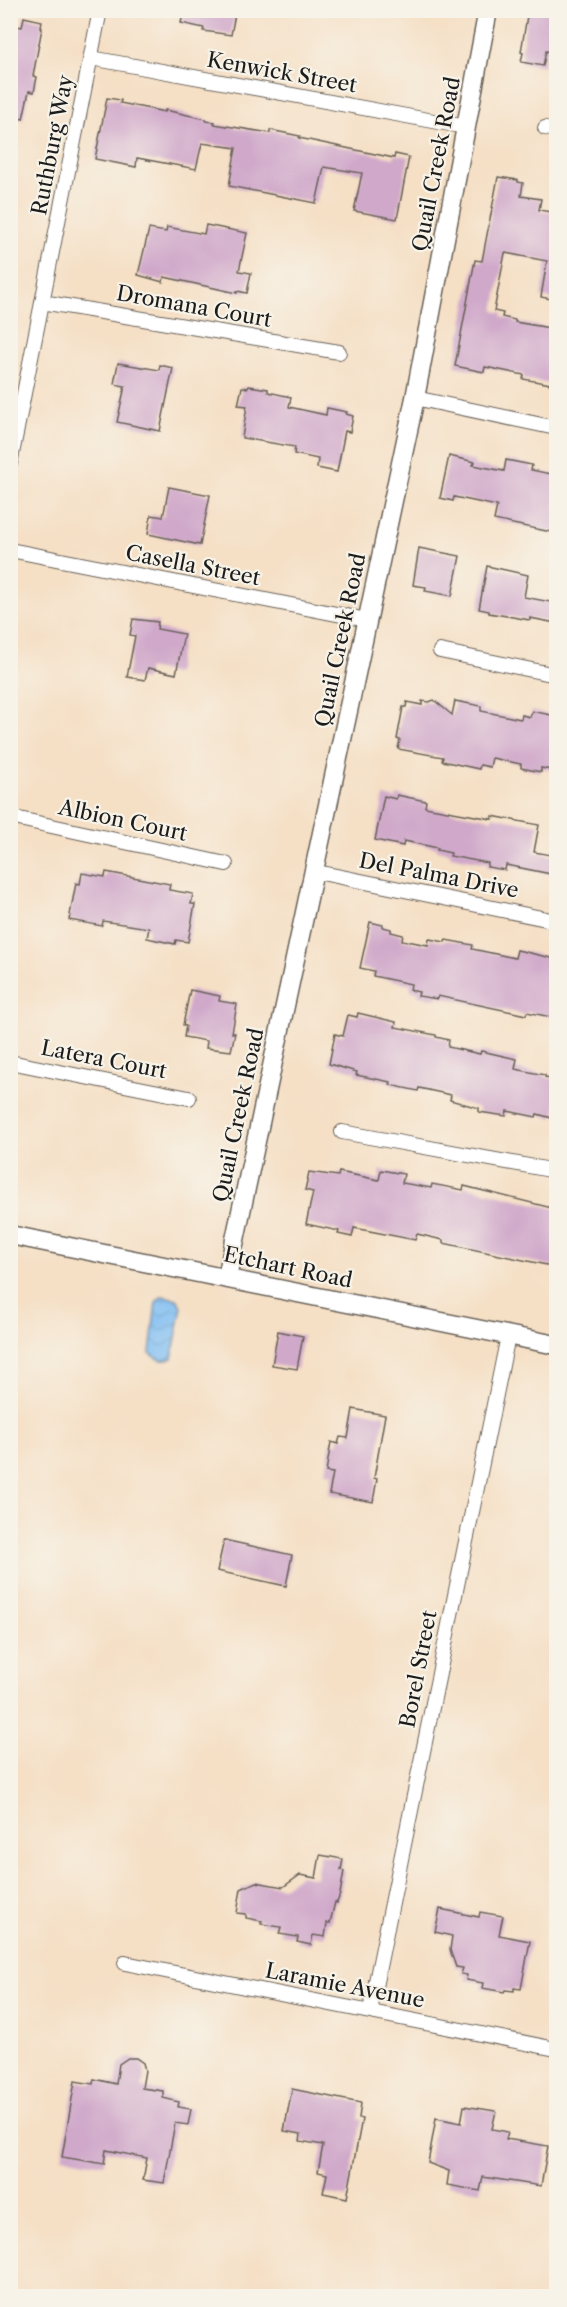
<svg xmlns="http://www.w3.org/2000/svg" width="567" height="2307" font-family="'Libre Caslon Text',serif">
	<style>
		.water { fill: url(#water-waves); stroke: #4e6d88; stroke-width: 1.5 }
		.building { fill: #d0a9ca }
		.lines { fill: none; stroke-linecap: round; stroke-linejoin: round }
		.minor-casing { stroke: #686057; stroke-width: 16 }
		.tertiary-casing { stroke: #686057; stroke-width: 21 }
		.minor { stroke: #fff; stroke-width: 14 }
		.tertiary { stroke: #fff; stroke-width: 18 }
		.labels { text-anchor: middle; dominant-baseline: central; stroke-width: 4.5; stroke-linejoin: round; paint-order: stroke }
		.street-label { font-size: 21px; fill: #1c1c1c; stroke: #f7f3e8 }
	</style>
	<defs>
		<pattern id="water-waves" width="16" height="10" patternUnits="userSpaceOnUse" patternTransform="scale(1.5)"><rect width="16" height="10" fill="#7fbef3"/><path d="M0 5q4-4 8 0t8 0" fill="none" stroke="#6da3d0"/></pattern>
	</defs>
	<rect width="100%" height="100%" fill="#f7f3e8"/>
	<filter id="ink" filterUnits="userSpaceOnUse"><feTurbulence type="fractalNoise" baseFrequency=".0167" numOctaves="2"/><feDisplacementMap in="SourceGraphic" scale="12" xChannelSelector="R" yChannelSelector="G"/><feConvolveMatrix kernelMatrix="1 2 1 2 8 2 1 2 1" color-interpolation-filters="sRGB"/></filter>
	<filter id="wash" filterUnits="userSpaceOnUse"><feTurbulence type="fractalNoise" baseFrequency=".008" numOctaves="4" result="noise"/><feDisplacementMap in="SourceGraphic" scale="24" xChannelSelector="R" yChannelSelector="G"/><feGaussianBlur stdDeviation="1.35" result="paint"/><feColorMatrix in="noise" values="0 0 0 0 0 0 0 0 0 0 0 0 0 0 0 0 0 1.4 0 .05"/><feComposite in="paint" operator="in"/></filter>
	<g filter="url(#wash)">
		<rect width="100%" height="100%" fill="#f5dfc5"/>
		<path class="water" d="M162 1296 177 1299 182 1307 172 1358C162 1363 158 1359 150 1353L156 1302Z"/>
		<g id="blocks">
			<g class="building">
				<path d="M184 10H228V12L235 14 231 35 203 31 204 28 181 23Z"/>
				<path d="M528 10H556V52L546 51 543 66 521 62 523 53 521 52Z"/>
				<path d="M24 17 42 21 41 28H42L33 76 37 77 34 92 29 91 23 119 10 117V25L22 27Z"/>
				<path d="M107 98 121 100 120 103 165 112V110L206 119V121L215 122 214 124 270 133V130L300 136 299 138 394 158 395 154 409 157 397 219 354 211 362 173 324 167 316 203 229 186 236 148 202 143 196 169 137 158 136 167 95 159Z"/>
				<path d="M498 177 518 180V182L523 183 521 196 541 199 539 210 556 213V300L541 297 547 261 505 253 494 311 503 313 502 317 515 320V322L556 329V385L523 379 524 375 485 367 484 372 455 366 475 260 482 261Z"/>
				<path d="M206 225 247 233 239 271 251 273 247 293 237 291V293L164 277 163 282 138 275 149 229 166 232 167 227 204 234Z"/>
				<path d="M118 363 159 370 160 365 173 368 160 431 117 422 125 386 114 384Z"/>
				<path d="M249 386 268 389V392L291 397 289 407 326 415 327 408 347 412 346 414 353 416 350 432 345 431 337 472 317 468 318 459 294 454 295 447 242 438 247 406 238 405 242 387 248 388Z"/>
				<path d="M449 456 475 462 473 465 504 471 506 460 532 465 531 470 556 475V533L494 520 497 506 454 497 453 501 440 498Z"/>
				<path d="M169 487 210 495 200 545 148 534 151 515 163 517Z"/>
				<path d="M419 548 460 556 452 596 425 591 426 587 413 585Z"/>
				<path d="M487 566 528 575 524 597 556 603V623L530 618V620L489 613V611L479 609Z"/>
				<path d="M133 619 158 622 157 629 184 634 176 674 148 668 145 680 127 677 135 636 130 635Z"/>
				<path d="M434 700 452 715 455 701 481 706V711L521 719 522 715 530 717 532 711 556 716V771L541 768V772L521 768V764L492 758 490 767 480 765 479 769 442 761 443 757 398 749 400 740 397 739 403 707H406L407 702 422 705V701L429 702Z"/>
				<path d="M397 795 426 801 425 807 492 819V816L539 825 534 852 556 856V875L506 865 505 870 487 867 488 863 450 856 451 853 437 850 438 848 404 841 403 846 375 840 384 796 396 799Z"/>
				<path d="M106 872 170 884 169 890 193 894 191 904H195L188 942 176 940 175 944 147 938 149 928 103 921 102 926 69 920 76 883 80 884 82 873 105 877Z"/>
				<path d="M370 922 383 925V927L391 929V932L403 935 402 940 428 945 429 939 445 942 446 940 473 945 472 949 515 958 517 950 556 959V1018L527 1012 526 1015 438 996 437 999 418 996 419 992 410 990 411 984 373 976 374 971 360 968Z"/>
				<path d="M190 990 220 996 219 1001 237 1004 232 1033H235L231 1051 206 1048 207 1041 184 1037 186 1026 183 1025Z"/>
				<path d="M358 1013 396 1022 395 1027 436 1035V1037L449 1040 448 1047 480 1054 481 1051 517 1059 515 1069 545 1075V1077L556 1079V1116L553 1115 552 1118 537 1114 536 1117 507 1111 506 1116 479 1112V1108L450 1100 451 1095 419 1088 418 1091 390 1085 391 1082 356 1075 357 1072 329 1064 335 1034 343 1036 348 1015 357 1017Z"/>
				<path d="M381 1170 404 1174 402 1183 431 1188 432 1184 463 1190 464 1186 556 1209V1267L443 1243V1240L417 1234 415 1240 354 1228 352 1237 338 1234 339 1231 306 1224 313 1192 305 1190 309 1172 338 1176 339 1172 379 1180Z"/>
				<path d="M278 1331 303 1336 297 1369 272 1365Z"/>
				<path d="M353 1409 385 1415 374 1478 377 1479 373 1502 329 1494 333 1473 326 1472 331 1442 338 1444 340 1437 348 1438Z"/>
				<path d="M224 1540 292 1555 286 1586 217 1571Z"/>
				<path d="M320 1855 343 1859 341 1870 344 1871 340 1894 337 1903 335 1902 330 1923H327L325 1937 313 1935 311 1945 297 1942 298 1937 279 1934 281 1927 261 1924 262 1921 246 1918V1914L237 1913 241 1889 256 1882 283 1887 300 1875 316 1878Z"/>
				<path d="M440 1909 479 1917 480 1912 503 1916 499 1935 530 1941 521 1989 514 1988V1991L505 1990 504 1992 482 1988 483 1983 466 1980 467 1975 461 1974 463 1968 456 1967 450 1950 452 1936 435 1932Z"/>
				<path d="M128 2058H136L143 2063 145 2070 142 2088 163 2091V2098L179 2102 178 2107 191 2109 188 2125 175 2123 164 2183 143 2180 147 2158 106 2150 104 2164 62 2157 75 2081 93 2084 94 2079 116 2084 119 2064Z"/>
				<path d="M292 2089 361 2103 359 2118 362 2119 347 2198 323 2193 327 2174 318 2172 323 2145 300 2141 301 2134 284 2131Z"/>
				<path d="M464 2106 496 2111 492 2129 508 2132 506 2139 548 2146 541 2186 483 2177 480 2191 447 2185 449 2171 428 2163 436 2118 461 2123Z"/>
			</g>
		</g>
	</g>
	<g filter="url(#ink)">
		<use href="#blocks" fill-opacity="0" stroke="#686057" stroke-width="1.5"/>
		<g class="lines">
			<g class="minor-casing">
				<g id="minor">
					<path d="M91 58 466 127"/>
					<path d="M545 128 556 130"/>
					<path d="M42 302 339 352"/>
					<path d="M415 398 556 428"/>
					<path d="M10 464 100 10"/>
					<path d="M10 550 367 620"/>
					<path d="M440 651 556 675"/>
					<path d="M10 817 226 864"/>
					<path d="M312 871 556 921"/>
					<path d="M10 1062 189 1098"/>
					<path d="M342 1132 556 1171"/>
					<path d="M125 1963 556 2049"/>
					<path d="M370 2011 508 1336"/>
				</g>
			</g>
			<g class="tertiary-casing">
				<g id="tertiary">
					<path d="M10 1235 556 1345"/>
					<path d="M227 1277 415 398 488 10"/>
				</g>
			</g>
			<use href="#minor" class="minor"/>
			<use href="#tertiary" class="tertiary"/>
		</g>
	</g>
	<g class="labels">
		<g class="street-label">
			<text transform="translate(282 72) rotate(10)">Kenwick Street</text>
			<text transform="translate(52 145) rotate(-79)">Ruthburg Way</text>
			<text transform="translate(436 164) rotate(-79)">Quail Creek Road</text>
			<text transform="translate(194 306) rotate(10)">Dromana Court</text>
			<text transform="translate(193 565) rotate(11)">Casella Street</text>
			<text transform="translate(340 640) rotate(-78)">Quail Creek Road</text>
			<text transform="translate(123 820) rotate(12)">Albion Court</text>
			<text transform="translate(439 875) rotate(11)">Del Palma Drive</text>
			<text transform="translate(104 1059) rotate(11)">Latera Court</text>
			<text transform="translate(238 1115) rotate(-78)">Quail Creek Road</text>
			<text transform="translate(288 1267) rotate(12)">Etchart Road</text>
			<text transform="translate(418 1669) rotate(-79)">Borel Street</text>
			<text transform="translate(345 1985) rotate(11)">Laramie Avenue</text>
		</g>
	</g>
	<rect width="567" height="2307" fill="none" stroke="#f7f3e8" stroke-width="36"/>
</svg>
